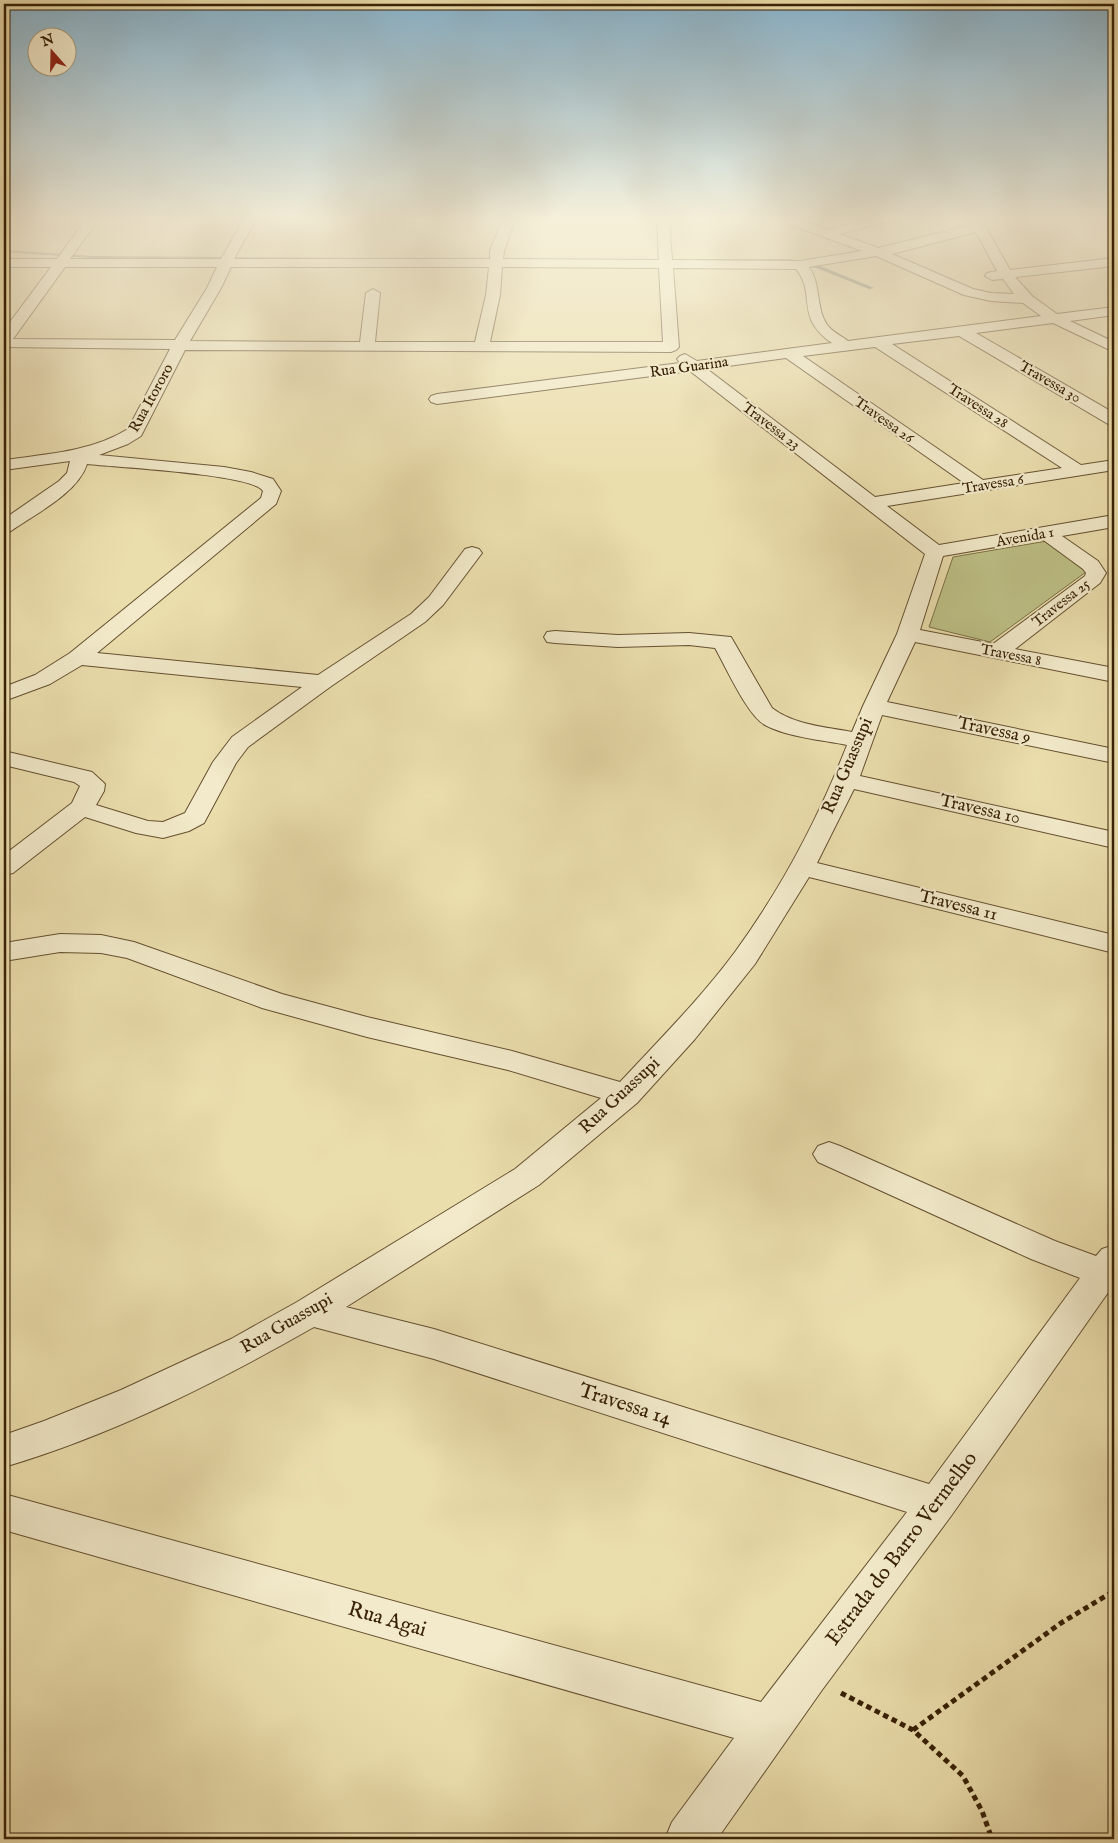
<svg xmlns="http://www.w3.org/2000/svg" width="1118" height="1843" font-family="'IM FELL English',serif">
	<style>
		.green { fill: #bdc086; stroke: #7a7046 }
		.lines { fill: none; stroke-linecap: round; stroke-linejoin: round }
		.stream { fill: #737d6e; fill-rule: evenodd }
		.minor-casing { stroke: #655030; stroke-width: 2 }
		.path { stroke: #382107; stroke-width: 5; stroke-dasharray: 5.5 4; stroke-linecap: butt }
		.minor { fill: #f2eaca; fill-rule: evenodd }
		.labels { text-anchor: middle; dominant-baseline: central; stroke-width: 4.5; stroke-linejoin: round; paint-order: stroke }
		.far-street-label { font-size: 15px; fill: #382107; stroke: #f2eaca }
		.street-label { font-size: 18px; fill: #382107; stroke: #f2eaca }
		.near-street-label { font-size: 21px; fill: #382107; stroke: #f2eaca }
	</style>
	<rect width="100%" height="100%" fill="#ebdead"/>
	<filter id="stains"><feTurbulence type="fractalNoise" baseFrequency=".004" numOctaves="4"/><feColorMatrix values="0 0 0 0 .2 0 0 0 0 .09 0 0 0 0 .02 0 0 0 .5 -.17"/></filter>
	<radialGradient id="worn" r=".72"><stop offset=".6" stop-color="#630" stop-opacity="0"/><stop offset="1" stop-color="#630" stop-opacity=".3"/></radialGradient>
	<path class="green" d="M1047 541 1086 572 990 642 929 627 953 557Z"/>
	<g class="lines">
		<g class="stream">
			<path d="M4 250 92 256 500 259 502 260 500 261 92 258 4 252Z"/>
			<path d="M567 259H791L823 267 874 288 869 289 819 269 791 261H569Z"/>
		</g>
		<g class="minor-casing">
			<g id="minor">
				<path d="M86 219H99L70 259H221L244 219H256L234 259H490V251L501 223 498 219H512L514 222 504 251 503 259 659 260 657 219H669L672 260 800 261 862 251 783 222 781 219H799L828 230 866 219H887L885 222 840 234 878 248 972 225 969 219H981L1010 270 1114 258V266L1015 277 1032 296 1057 314 1114 307V315L1070 321 1114 342V352L1053 323 976 333 1114 413V425L1108 424 959 336 892 344 1081 465 1114 460V470L887 506 939 545 1114 515V527L1062 536 1098 561 1106 573 1100 583 1015 649 1114 668V682L915 642 887 702 1114 749V763L882 715 860 776 1114 832V848L854 789 817 863 1114 935V953L809 877 755 964 695 1039 637 1103 539 1185 346 1307 434 1329 929 1484 1080 1278 1031 1259 818 1162 813 1154 818 1146 829 1142 840 1146 1055 1241 1096 1256 1102 1249 1114 1245V1284L951 1516 822 1690 717 1839H665L672 1822 734 1738 4 1530V1494L761 1702 907 1512 434 1359 314 1327C216 1383 112 1435 4 1467V1435L44 1421 121 1390 231 1339 297 1302 515 1169 601 1098 508 1070 367 1037 262 1008 127 958 101 953 60 952 4 961V943L60 934 101 935 134 942 282 994 367 1017 512 1051 620 1082C659 1040 701 998 735 952 781 889 819 817 847 745 823 740 787 737 765 725 747 715 726 667 715 648L689 645 618 647 555 643 547 642 544 637 547 632 555 631 618 635 689 633 731 637 772 708C794 725 826 727 852 732L863 706 897 634 925 554 690 371 437 404 431 402 429 399 431 396 437 394 680 363 677 359 680 356 685 354 697 361 832 343C794 317 817 294 796 269L673 268 679 347 676 350 671 352 185 350 141 436 128 444 99 455 224 467 251 472 273 479 281 491 276 504 97 653 318 675 411 614 429 597 465 549 472 547 479 549 482 553 443 605 425 622 330 687 248 747 236 763 204 823 189 831 163 838 136 833 85 817 13 873 4 875V855L72 803 80 786 74 782 4 765V751L92 772 105 784 104 791 96 805 148 821 163 822 185 813 213 762 232 737 302 687 82 665 50 684 4 701V687L35 675 70 653 261 498 263 491C253 474 114 467 87 464 78 493 35 514 11 531L4 533V519L59 481 67 473 70 461 4 470V460C47 454 90 452 128 429L170 349 4 347V330L51 267H4V259H57ZM976 232 997 271 987 273 985 276 992 280 1003 279 1014 294 991 293 973 289 892 254ZM876 256 964 295 991 301 1023 303 1041 316 848 341C842 336 834 333 829 327 815 311 822 285 809 267ZM65 267H217L207 288 175 340 13 339ZM231 267H489L486 295 475 342H375L380 293 373 289 366 293 360 342 190 341 221 288ZM502 267 659 268 663 342H490L500 295ZM875 347 1062 468 983 480 803 356ZM786 358 964 483 875 497 707 369ZM1042 539 1083 569 1086 573 1085 576 993 644 920 630 943 556Z"/>
				<path d="M1094 219H1114V227L1096 222Z"/>
			</g>
		</g>
		<g class="path">
			<path d="M841 1693 913 1730 963 1776 982 1811 992 1839"/>
			<path d="M913 1730 1061 1623 1114 1591"/>
		</g>
		<use href="#minor" class="minor"/>
	</g>
	<linearGradient id="sky" x2="0" y2="1"><stop stop-color="#89b7d2"/><stop offset="0.46" stop-color="#f6f0da"/><stop offset="1" stop-color="#f6f0da" stop-opacity="0"/></linearGradient>
	<rect width="1118" height="477" fill="url(#sky)"/>
	<g class="labels">
		<g class="far-street-label">
			<text transform="translate(689 367) rotate(-8)">Rua Guarina</text>
			<text transform="translate(1050 382) rotate(30)">Travessa 30</text>
			<text transform="translate(151 398) rotate(-61)">Rua Itororo</text>
			<text transform="translate(978 406) rotate(33)">Travessa 28</text>
			<text transform="translate(884 420) rotate(35)">Travessa 26</text>
			<text transform="translate(771 426) rotate(37)">Travessa 23</text>
			<text transform="translate(993 484) rotate(-9)">Travessa 6</text>
			<text transform="translate(1025 537) rotate(-10)">Avenida 1</text>
			<text transform="translate(1061 603) rotate(-38)">Travessa 25</text>
			<text transform="translate(1011 655) rotate(11)">Travessa 8</text>
		</g>
		<g class="street-label">
			<text transform="translate(994 731) rotate(12)">Travessa 9</text>
			<text transform="translate(848 766) rotate(-67)">Rua Guassupi</text>
			<text transform="translate(980 810) rotate(13)">Travessa 10</text>
			<text transform="translate(958 906) rotate(14)">Travessa 11</text>
			<text transform="translate(620 1096) rotate(-43)">Rua Guassupi</text>
			<text transform="translate(287 1324) rotate(-30)">Rua Guassupi</text>
		</g>
		<g class="near-street-label">
			<text transform="translate(625 1405) rotate(18)">Travessa 14</text>
			<text transform="translate(902 1549) rotate(-53)">Estrada do Barro Vermelho</text>
			<text transform="translate(387 1620) rotate(16)">Rua Agai</text>
		</g>
	</g>
	<rect width="1118" height="1843" fill="none" stroke="#ebdead" stroke-width="20"/>
	<rect x="5" y="5" width="1108" height="1833" fill="none" stroke="#382107" stroke-width="2.5"/>
	<rect x="10" y="10" width="1098" height="1823" fill="none" stroke="#382107"/>
	<g transform="translate(52 52) rotate(340)"><circle r="24" fill="#f2eaca" stroke="#a89a7c"/>
	<path d="M0-4L9 19L0 12L-9 19Z" fill="#8f2418"/>
	<text y="-8" font-size="14" font-weight="bold" text-anchor="middle" fill="#382107">N</text>
	</g>
	<rect width="100%" height="100%" filter="url(#stains)"/>
	<rect width="100%" height="100%" fill="url(#worn)"/>
</svg>
